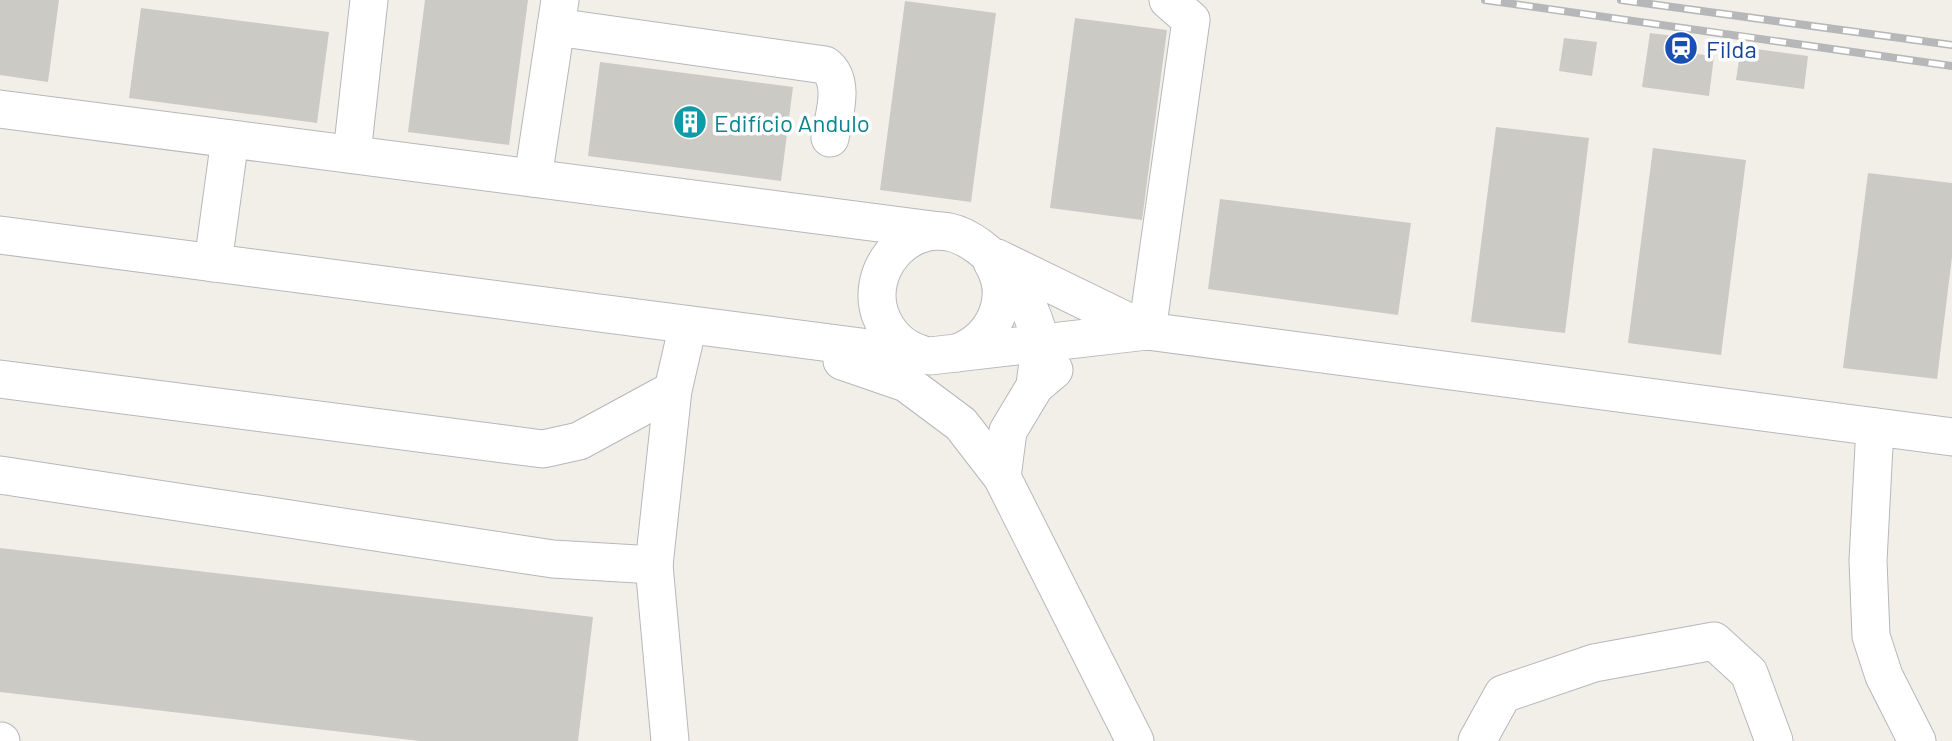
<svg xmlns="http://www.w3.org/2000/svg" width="1952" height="741" font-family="Barlow,sans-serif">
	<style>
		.building { fill: #cccac5 }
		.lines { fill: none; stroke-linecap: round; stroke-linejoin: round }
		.minor-casing { stroke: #b5b8bc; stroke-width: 39 }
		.minor { stroke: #fff; stroke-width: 37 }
		.rail-casing { stroke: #b6b7b8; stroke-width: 8 }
		.rail { stroke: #fff; stroke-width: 5; stroke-dasharray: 16; stroke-linecap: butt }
		.labels { text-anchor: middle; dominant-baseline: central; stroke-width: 7; stroke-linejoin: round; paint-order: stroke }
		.transit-label { font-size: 24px; fill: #164399; stroke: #fff; text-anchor: start }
		.culture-label { font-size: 24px; fill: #0d838f; stroke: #fff; text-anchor: start }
	</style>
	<rect width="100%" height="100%" fill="#f1efe8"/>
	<g class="building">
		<path d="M0 0H59L48 82 0 75Z"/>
		<path d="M425 0H528L509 145 408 132Z"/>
		<path d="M905 1 996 13 971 202 880 190Z"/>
		<path d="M141 8 329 32 317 123 129 98Z"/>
		<path d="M1075 18 1167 30 1142 220 1050 208Z"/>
		<path d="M1650 33 1682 37 1680 52 1714 56 1709 96 1642 87Z"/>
		<path d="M1564 38 1597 42 1592 76 1559 71Z"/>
		<path d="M1741 47 1808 56 1804 89 1736 80Z"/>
		<path d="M600 62 793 87 781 181 588 156Z"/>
		<path d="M1496 127 1589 138 1565 333 1471 322Z"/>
		<path d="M1653 148 1746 160 1721 355 1628 343Z"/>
		<path d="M1868 173 1952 183V257L1937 379 1843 368Z"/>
		<path d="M1220 199 1411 223 1398 315 1208 289Z"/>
		<path d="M0 548 593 617 578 741H420L0 692Z"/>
	</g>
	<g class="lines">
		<g class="minor-casing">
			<g id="minor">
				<path d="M556 27 825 65C846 81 834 115 830 138"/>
				<path d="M0 109 948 232"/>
				<path d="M352 154 369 0"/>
				<path d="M533 178 560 0"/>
				<path d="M0 235 930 356 1147 331 1952 437"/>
				<path d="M997 258 1147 331"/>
				<path d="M213 263 230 139"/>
				<path d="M1147 331 1191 20 1168 0"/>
				<path d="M957 353C994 339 1014 298 992 262"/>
				<path d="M921 354C901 348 887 333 880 314 866 272 903 224 949 232 989 240 1037 303 1039 343 1040 357 1036 372 1035 386"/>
				<path d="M842 361 906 383 961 424 1002 477 1135 741"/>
				<path d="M0 379 543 449 579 441 673 390"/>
				<path d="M1875 427 1868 561 1871 636 1884 676 1917 741"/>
				<path d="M0 475 553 559 654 565"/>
				<path d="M1002 477 1008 431 1035 386 1054 370"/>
				<path d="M0 741H1"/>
				<path d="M670 741 654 565 673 390 688 325"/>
				<path d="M1477 741 1503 694 1594 663 1714 641 1749 673 1774 741"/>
			</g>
		</g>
		<use href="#minor" class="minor"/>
		<g class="rail-casing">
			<g id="rail">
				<path d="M1485 0 1952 66"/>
				<path d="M1621 0 1952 45"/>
			</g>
		</g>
		<use href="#rail" class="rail"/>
	</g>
	<defs>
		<g id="station-disc" transform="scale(1.75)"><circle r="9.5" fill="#1a4fb4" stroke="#fff"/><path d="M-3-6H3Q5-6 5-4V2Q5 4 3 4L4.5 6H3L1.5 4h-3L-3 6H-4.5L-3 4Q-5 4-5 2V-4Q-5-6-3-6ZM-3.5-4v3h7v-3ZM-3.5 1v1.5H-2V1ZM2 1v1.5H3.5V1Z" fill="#fff"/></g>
		<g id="building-disc" transform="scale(1.75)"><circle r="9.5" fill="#0f9aa8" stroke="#fff"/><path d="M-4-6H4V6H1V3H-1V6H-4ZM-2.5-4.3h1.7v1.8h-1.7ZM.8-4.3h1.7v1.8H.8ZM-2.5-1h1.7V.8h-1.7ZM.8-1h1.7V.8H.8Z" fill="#fff"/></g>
	</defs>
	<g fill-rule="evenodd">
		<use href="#station-disc" x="1681" y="48"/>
		<use href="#building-disc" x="690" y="122"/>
	</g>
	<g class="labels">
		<g class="transit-label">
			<text x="1706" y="48">Filda</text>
		</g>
		<g class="culture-label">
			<text x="714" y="122">Edifício Andulo</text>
		</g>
	</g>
</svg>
